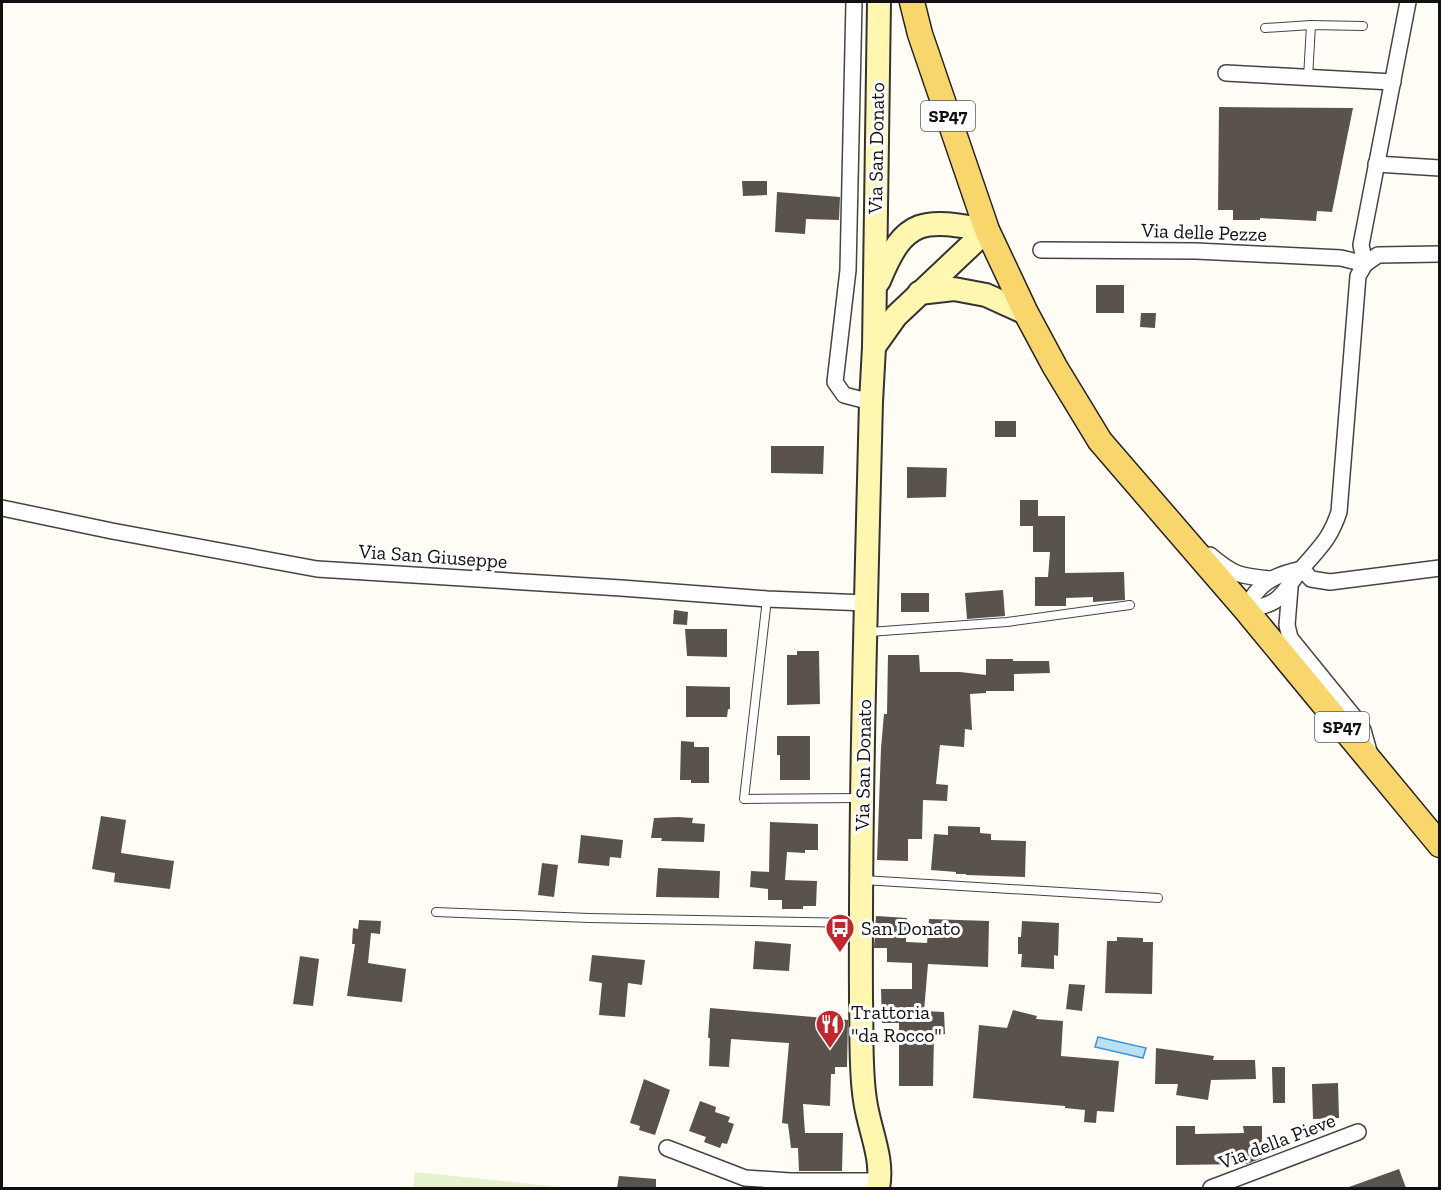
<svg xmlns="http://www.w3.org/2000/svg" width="1441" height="1190" font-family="'Zilla Slab',serif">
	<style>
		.pitch { fill: #e6f2cf }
		.water { fill: #b9e0f7; stroke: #3f96cf; stroke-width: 1.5 }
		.building { fill: #5a524d }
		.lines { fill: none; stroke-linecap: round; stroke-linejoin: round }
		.lane-casing { stroke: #444; stroke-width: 10 }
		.street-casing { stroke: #444; stroke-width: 18 }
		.secondary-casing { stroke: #333; stroke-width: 26 }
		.primary-casing { stroke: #222; stroke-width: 27 }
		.lane { stroke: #fff; stroke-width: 8 }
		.street { stroke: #fff; stroke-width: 15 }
		.secondary { stroke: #fff6b0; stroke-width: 22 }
		.primary { stroke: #f9d66b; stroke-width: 24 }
		.labels { text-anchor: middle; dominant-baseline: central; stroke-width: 6; stroke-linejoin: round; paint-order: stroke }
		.shield { fill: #fff; stroke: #585858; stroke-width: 1.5 }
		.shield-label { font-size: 18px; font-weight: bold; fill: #111 }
		.street-label { font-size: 20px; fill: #111; stroke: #fff }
		.poi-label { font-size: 20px; fill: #111; stroke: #fff; text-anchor: start }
	</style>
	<rect width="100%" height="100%" fill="#fffdf5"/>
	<path class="pitch" d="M415 1172 571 1188H413Z"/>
	<path class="water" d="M1098 1037 1146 1048 1143 1058 1095 1047Z"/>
	<g class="building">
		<path d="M1219 107 1353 108 1332 212 1317 211 1316 221 1260 218V220H1233V210H1218Z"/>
		<path d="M742 181H767V195L743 196Z"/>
		<path d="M777 192 840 197 839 220 806 219 805 234 775 232Z"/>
		<rect x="1096" y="285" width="28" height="28"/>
		<path d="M1141 313H1156L1155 328 1140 327Z"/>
		<rect x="995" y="421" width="21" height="16"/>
		<path d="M771 446H824L823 474 771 473Z"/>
		<path d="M907 467 947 468 946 497 907 498Z"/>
		<path d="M1020 500H1038V516H1065V573L1124 572 1125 600 1093 602V597L1066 598V606H1035V577H1048L1050 552H1033V526H1020Z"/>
		<path d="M1003 590 1005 616 967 619 965 593Z"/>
		<rect x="901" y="593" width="28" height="19"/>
		<path d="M674 610 688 612 687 625 673 624Z"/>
		<path d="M685 629H727V657L687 656Z"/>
		<path d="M797 651H819L820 704 787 705V655H797Z"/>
		<path d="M888 655H919L920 672H960L986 675V659H1013V661H1049L1050 673 1014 674V691H986V693L970 694 972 730 965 729 964 747 940 745 936 784 948 785 947 801 923 800 922 839H908V861L877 860 881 748 884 714H887Z"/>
		<path d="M686 686 730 687V709H728L727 717H686Z"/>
		<path d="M777 736H810V780H780V755H777Z"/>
		<path d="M681 741 694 742V747H709V783H691V780H680Z"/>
		<path d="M101 816 126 820 121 853 174 861 170 889 114 882 115 873 92 869Z"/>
		<path d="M678 817 693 818 692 823 705 824 704 842 661 841 662 838H651L654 818Z"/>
		<path d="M770 822 818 824V850H805V853L787 852 785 880 817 881 816 906H803V909H782V900H768V889L750 887 751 871 769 872Z"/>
		<path d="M948 826 980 827V833L991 834V840L1026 841 1025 877 966 875V874H956V872L931 870 934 834 948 835Z"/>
		<path d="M581 835 623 840 621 858 610 857 609 866 578 863Z"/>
		<path d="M542 863 558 865 554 897 538 895Z"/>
		<path d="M658 868 720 871 719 898 656 897Z"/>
		<path d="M876 916 907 918 906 942 927 943 929 919 989 921 988 967 928 964 924 1011 944 1012 945 1034H934L933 1086H899V1023H882L881 989H912V963L887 962V948H874Z"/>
		<path d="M359 920 381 921 380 934 371 933 368 963 406 969 402 1002 347 996 355 944H352L353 928 358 929Z"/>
		<path d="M1022 921 1059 923 1058 956 1054 955V969L1021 967 1022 954H1018V937H1021Z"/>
		<path d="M1117 937 1143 938V942H1153L1152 994 1105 993 1107 941H1117Z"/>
		<path d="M755 941 791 944 789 971 753 969Z"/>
		<path d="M592 955 645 960 642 985 628 983 625 1017 599 1015 602 983 589 981Z"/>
		<path d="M300 956 319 959 313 1006 293 1004Z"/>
		<path d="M1069 984 1085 985 1082 1011 1066 1009Z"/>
		<path d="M710 1008 848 1020 847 1067H835V1074H831L830 1106 803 1104 805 1133H843L842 1171H799L798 1148H791L788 1124 782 1123 789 1043 731 1039 729 1067 709 1066 710 1038H708Z"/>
		<path d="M1013 1010 1037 1016 1036 1019 1063 1021 1061 1056 1119 1061 1114 1112 1097 1111 1096 1123 1084 1122 1085 1110 1065 1108V1106L973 1098 979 1025 1007 1028Z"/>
		<path d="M1156 1048 1214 1056 1213 1060H1255L1256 1079 1211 1080 1208 1100 1176 1095 1178 1084H1155Z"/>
		<path d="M1272 1067H1285V1103H1273Z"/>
		<path d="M644 1079 670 1090 655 1135 639 1130 640 1126 630 1123Z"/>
		<path d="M1338 1083 1339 1118 1313 1119 1312 1084Z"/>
		<path d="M700 1101 716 1107 715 1112 730 1117 728 1122 734 1124 727 1144 722 1143 720 1148 704 1142 706 1137 689 1131Z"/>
		<path d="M1176 1126H1195V1134L1244 1133 1243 1126H1262V1158L1247 1164 1176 1165Z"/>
		<path d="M1399 1169 1406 1188H1349V1187Z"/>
		<path d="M619 1176 656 1179V1188H617Z"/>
	</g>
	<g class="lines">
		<g class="lane-casing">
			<g id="lane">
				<path d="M1265 28 1311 25 1363 26"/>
				<path d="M1308 78 1311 25"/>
				<path d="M767 599 744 799 860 798"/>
				<path d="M869 632 1007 622 1130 605"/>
				<path d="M863 880 1158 898"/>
				<path d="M436 912 589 918 860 923"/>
			</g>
		</g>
		<g class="street-casing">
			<g id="street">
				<path d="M854 2 848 270 835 382 844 395 871 402"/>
				<path d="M1226 73 1393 82"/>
				<path d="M1376 164 1440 168"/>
				<path d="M1041 250 1196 251 1341 258 1365 264"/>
				<path d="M1365 264 1361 245 1408 2"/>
				<path d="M2 508 112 531 317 569 621 588 767 599 866 603"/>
				<path d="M1210 555C1233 575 1240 576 1270 579"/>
				<path d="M1302 569 1311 579 1330 582 1440 568"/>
				<path d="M1290 588 1287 625 1290 638 1355 718 1363 730 1370 755"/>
				<path d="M1245 609C1283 606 1282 592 1303 567 1320 547 1330 539 1339 512L1358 276 1365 264 1378 255 1440 254"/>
				<path d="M1245 609C1259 583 1273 575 1302 569"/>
				<path d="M667 1148 745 1178 790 1181H880"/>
				<path d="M1211 1188 1358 1132"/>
			</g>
		</g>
		<g class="secondary-casing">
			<g id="secondary">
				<path d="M879 281C905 216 924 219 987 230"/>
				<path d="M919 293 954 289 986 295 1026 313"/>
				<path d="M874 347 896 316 987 230"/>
				<path d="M878 1188C884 1158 869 1130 865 1100 860 1068 862 1033 861 1000 860 801 866 601 871 402L874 347 879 2"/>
			</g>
		</g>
		<g class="primary-casing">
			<path id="primary" d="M912 2 920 34 987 230 1026 313 1055 367 1100 441 1245 609 1440 845"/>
		</g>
		<use href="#lane" class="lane"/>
		<use href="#street" class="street"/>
		<use href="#secondary" class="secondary"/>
		<use href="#primary" class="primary"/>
	</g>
	<defs>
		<g id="bus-pin" transform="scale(1.5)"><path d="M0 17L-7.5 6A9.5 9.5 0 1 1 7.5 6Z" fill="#c4262e" stroke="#fff"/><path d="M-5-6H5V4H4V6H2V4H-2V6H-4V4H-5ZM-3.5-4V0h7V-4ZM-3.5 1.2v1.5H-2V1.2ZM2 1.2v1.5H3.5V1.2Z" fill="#fff"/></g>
		<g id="restaurant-pin" transform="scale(1.5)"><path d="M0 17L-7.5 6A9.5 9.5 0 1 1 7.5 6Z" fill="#c4262e" stroke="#fff"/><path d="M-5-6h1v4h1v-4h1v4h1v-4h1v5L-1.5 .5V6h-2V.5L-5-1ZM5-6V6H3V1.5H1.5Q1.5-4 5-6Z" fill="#fff"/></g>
	</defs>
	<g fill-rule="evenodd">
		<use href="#bus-pin" x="840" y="928"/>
		<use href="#restaurant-pin" x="830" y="1024"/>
	</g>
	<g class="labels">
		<g class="shield">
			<rect x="921" y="101" width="54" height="30" rx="4.5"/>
			<rect x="1315" y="712" width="54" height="30" rx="4.5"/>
		</g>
		<g class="shield-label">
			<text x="948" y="116">SP47</text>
			<text x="1342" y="727">SP47</text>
		</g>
		<g class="street-label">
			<text transform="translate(876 148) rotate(-89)">Via San Donato</text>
			<text transform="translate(1204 232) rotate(2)">Via delle Pezze</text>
			<text transform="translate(433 556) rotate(4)">Via San Giuseppe</text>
			<text transform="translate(863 765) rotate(-89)">Via San Donato</text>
			<text transform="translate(1277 1141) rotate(-21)">Via della Pieve</text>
		</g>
		<g class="poi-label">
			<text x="861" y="928">San Donato</text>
			<text x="851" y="1012">Trattoria<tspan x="851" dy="23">"da Rocco"</tspan></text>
		</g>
	</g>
	<rect width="1441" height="1190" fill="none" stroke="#111111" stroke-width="6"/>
</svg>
